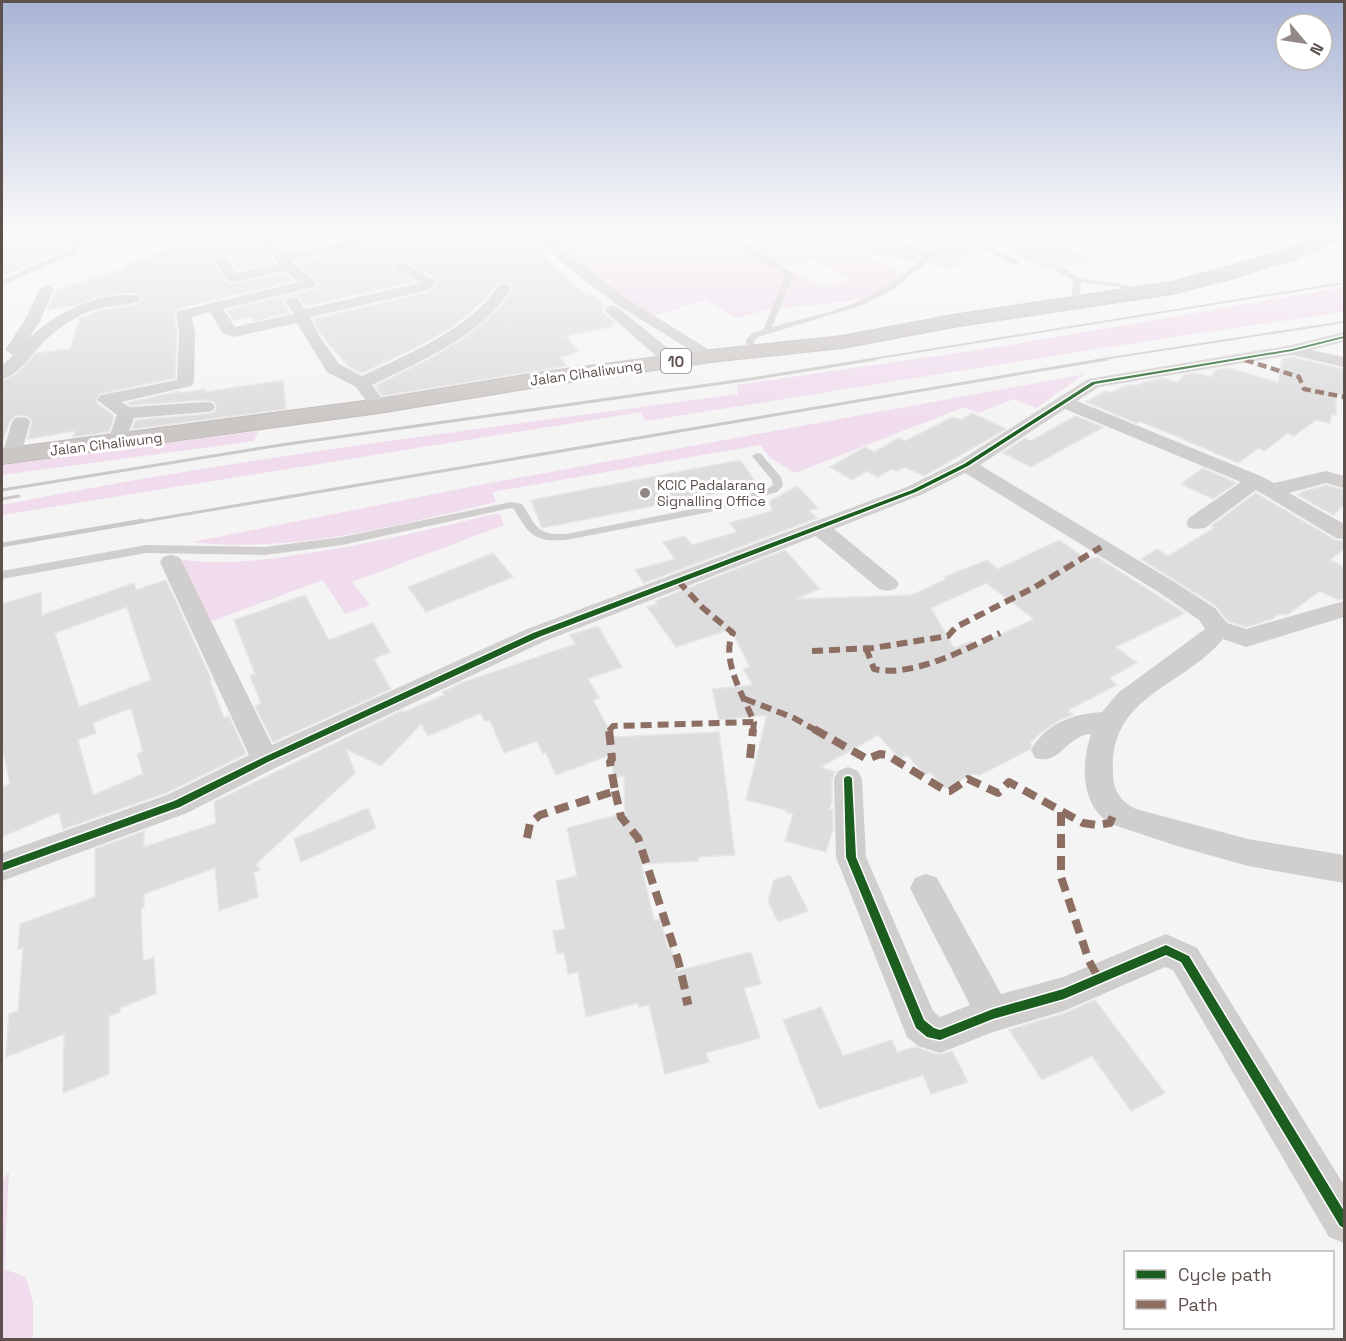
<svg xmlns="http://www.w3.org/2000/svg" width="1346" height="1341" font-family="'Space Grotesk',sans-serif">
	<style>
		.green { fill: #f0dced; fill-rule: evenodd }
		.building { fill: #dedddd; stroke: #e6e6e6; stroke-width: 1.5; fill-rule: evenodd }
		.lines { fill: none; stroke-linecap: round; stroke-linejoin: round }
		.trunk-casing { stroke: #c2bbba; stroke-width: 2 }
		.service { fill: #d1cfcd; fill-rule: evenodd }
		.minor { fill: #d1cfcd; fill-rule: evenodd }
		.trunk { fill: #cbc7c4; fill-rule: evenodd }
		.rail-far2 { stroke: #cbc9c8; stroke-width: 2 }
		.rail-far1 { stroke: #cbc9c8; stroke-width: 3 }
		.rail { stroke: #cbc9c8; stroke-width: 4.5 }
		.quiet-far3 { stroke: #8d6e63; stroke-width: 4.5; stroke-dasharray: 9 4.5; stroke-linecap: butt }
		.quiet-far2 { stroke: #8d6e63; stroke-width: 6; stroke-dasharray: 11 6; stroke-linecap: butt }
		.quiet-far1 { stroke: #8d6e63; stroke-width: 8; stroke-dasharray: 14 8; stroke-linecap: butt }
		.quiet { stroke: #8d6e63; stroke-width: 9; stroke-dasharray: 19 9; stroke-linecap: butt }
		.cycleway-casing { stroke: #fff; stroke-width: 3 }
		.cycleway { fill: #1b5e20; fill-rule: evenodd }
		.poi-dot { fill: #928987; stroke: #fff; stroke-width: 2 }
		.labels { text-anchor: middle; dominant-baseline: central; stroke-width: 6; stroke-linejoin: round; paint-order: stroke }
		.far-street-label { font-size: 14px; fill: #5e504c; stroke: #fff }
		.far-poi-label { font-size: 14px; fill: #5e504c; stroke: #fff; text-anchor: start }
		.shield { fill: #fff; stroke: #8e8482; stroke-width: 1.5 }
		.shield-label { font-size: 15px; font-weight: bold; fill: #5e504c }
	</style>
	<rect width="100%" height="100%" fill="#f4f4f4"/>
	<g class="green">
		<path d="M540 233H712L739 248 772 239 763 233H806L840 252 852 250 905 274 875 298 767 310 736 318 705 300 651 317ZM812 259 850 278V279L825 287 781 267Z"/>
		<path d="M1344 287V312L1166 338 646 421 641 412 2 515V505C245 456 492 428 738 394L737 385 1005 346Z"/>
		<path d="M1085 374 1036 408 1014 399 978 413 964 407 795 473 771 458 760 445 492 492 496 502C397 525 295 554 192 542L490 483Z"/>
		<path d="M258 431 254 441 2 475V465Z"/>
		<path d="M499 513 504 525 352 582 370 605 345 614 323 580 212 621 173 558C220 567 263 560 310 553 374 543 436 528 499 513Z"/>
		<path d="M9 1172 4 1269 26 1277 33 1302V1336L30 1339H2V1181Z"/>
	</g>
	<g class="building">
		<path d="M2 233H69L70 246 2 276Z"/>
		<path d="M270 233H371L286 252Z"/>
		<path d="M382 233H525L543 251 539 252 588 297 593 296 603 305 602 312 616 323 612 324 614 326 566 336 579 352 560 357 566 366 383 396 375 386 431 358 469 335 501 306 513 289 511 284H497L485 299 454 326 417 347 362 373 349 367 332 348 320 333 313 319 429 292 438 283 435 278 402 260 395 262 393 267 414 282 306 306 299 297 291 295 283 300 290 313 254 321 251 317 233 320 227 310 315 289 318 285 316 280 296 262 379 244 388 239Z"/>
		<path d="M822 233H885L892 236 889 239 890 243 921 257 916 261 822 244Z"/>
		<path d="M1028 233H1042L1091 260 1062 265 1055 264 1053 267 1042 268 992 239Z"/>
		<path d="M253 235 275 263 237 270 229 257 217 256 213 262 225 282 232 284 284 273 293 281 177 309 174 314 177 333 175 378 99 394 96 402 114 416 109 432 73 437 75 431 28 439 32 421 27 416 21 415 15 416 10 421 2 443V381L16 374 37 353 70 349 80 318 99 311 133 305 143 299 136 293H124L97 297 73 306 48 309 56 291 125 268 123 263 150 258 147 254Z"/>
		<path d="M928 238 941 241 931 251 918 246Z"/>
		<path d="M953 243 975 248 953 268 929 263 939 259Z"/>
		<path d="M1292 357 1344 369V396L1336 394V415L1331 414 1330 423 1316 420 1294 436 1288 433 1264 451 1259 448 1238 463 1157 428 1139 421 1136 423 1086 402 1105 391 1110 393 1127 385H1138L1144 382 1165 378 1177 383 1184 375 1197 373 1210 377 1216 370 1228 368 1278 382 1282 359Z"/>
		<path d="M283 380 286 409 132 429 136 420 206 414 214 412 217 407 214 402 206 400 131 405 127 403 180 391V393L205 389V392Z"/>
		<path d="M972 413 1006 429 924 476 905 467 897 471 892 469 878 477 867 471 852 480 830 467 865 447 874 452 899 438 905 441 953 417 961 420Z"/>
		<path d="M1075 416 1103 427 1031 467 1003 453 1025 438 1031 441Z"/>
		<path d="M740 460 758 485 542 528 531 500Z"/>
		<path d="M1203 468 1236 483 1213 499 1181 484Z"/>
		<path d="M1326 485 1344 490V505L1333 515 1298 495 1302 492Z"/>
		<path d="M797 486 818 508 809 511 817 518 644 583 635 570 675 559 663 542 685 536 692 545 737 532 729 523 772 511 770 501Z"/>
		<path d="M1256 493 1335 540 1344 541V549L1330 560 1344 567V599L1338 600 1320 591 1287 615 1279 614 1272 619 1246 627 1228 621 1216 606 1141 559 1157 549 1168 556 1214 528 1211 526Z"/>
		<path d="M1059 540 1088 560 1097 557 1185 613 1116 647 1137 663 1109 678 1117 685 1068 710 1073 715 1060 720 1043 731 1030 743 1032 745 1029 750 980 775 973 774 945 788 930 772 925 775 907 755 900 759 878 735 821 767 835 772 832 779V802L829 809 833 810V829L826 852 785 841 793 814 786 812 787 810 746 800 767 715 719 720 712 689 753 685 743 669 750 667 731 629 676 647 647 607 657 604 655 601 785 550 820 589 796 599 912 595 947 579 944 577 987 560 998 569ZM986 583 1034 619 976 646 971 641 954 648 931 608Z"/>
		<path d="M493 553 513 577 426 612 408 587Z"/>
		<path d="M166 580 212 681H210L224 718 229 716 246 754 166 793 63 829 59 812 2 837V787L10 784 2 746V604L41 592 42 615 134 583 136 590ZM127 607 151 680 79 707 55 633ZM131 708 143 751 137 754 143 774 93 795 78 740 96 733 93 723Z"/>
		<path d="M305 595 329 640 373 623 390 652 374 659 391 689 273 742 255 706 261 703 250 676 255 674 234 620Z"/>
		<path d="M598 626 622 667 588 679 599 698 593 700 613 737 719 732 735 855 698 857V861L641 864 654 921 660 919 668 949 671 948 677 971 751 952 761 984 744 988 760 1038 706 1053 709 1062 665 1074 649 1005 639 1007 638 1003 586 1017 578 972 568 974 564 952 557 954 553 931 565 929 556 881 577 876 567 828 625 813 624 776 613 777V754L556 775 546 753 543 754 537 741 504 753 490 720 484 721 481 713 428 736 421 724 381 766 346 749 355 773 256 864 260 870 254 872 258 897 219 911 215 868 144 894V907L141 909 143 961 154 957 156 994 120 1008V1012L109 1016V1074L63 1093 64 1034 6 1057 9 1014 18 1011 23 948 18 949 20 924 95 897V849L144 831V847L216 823 214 802 403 710 404 712 444 695 442 692 464 682 575 644 570 635Z"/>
		<path d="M368 808 376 828 301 862 294 839Z"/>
		<path d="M790 875 808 911 778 922 768 901 774 880Z"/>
		<path d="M1095 1000 1165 1093 1131 1111 1092 1056 1042 1080 1009 1030 1065 1013Z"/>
		<path d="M821 1007 843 1056 892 1040 897 1052 916 1047 939 1055 952 1051 968 1082 931 1094 923 1075 819 1109 783 1020Z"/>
	</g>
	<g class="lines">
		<g class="trunk-casing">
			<path id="trunk" d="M1327 233H1344V238L1294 259 1234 278 1172 294 953 327 842 348 711 362 543 386 379 413 2 464V449L379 399 543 372 711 350 842 336 953 315 1172 282 1282 251Z"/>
		</g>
		<g class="service">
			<path d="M71 233H77L80 247 75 254 2 285V280L69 250 72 247Z"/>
			<path d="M719 233H727L794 274 772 327C808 317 847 310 879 291 896 282 910 268 925 257L891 241V239L905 233H916L899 240 927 253H932L953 233H960L937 257H933L892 290 863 305 758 337 754 341 755 353 751 356 747 353 746 340 752 333 763 330 786 275Z"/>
			<path d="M981 233H989L981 240V243L1019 261V265H1013L976 245 975 239Z"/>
			<path d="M1182 233H1192L1193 235 1190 237Z"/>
			<path d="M1312 233H1323L1333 238 1330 240Z"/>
			<path d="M1055 266C1064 266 1070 273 1077 276 1099 285 1124 279 1144 293L1140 295 1119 287 1081 282 1080 294 1087 302 1080 304 1072 294 1073 280 1055 270Z"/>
			<path d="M757 453 761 454 781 477 783 486 777 492 710 512 566 540C534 542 529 535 514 509L511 508 342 545 265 555 146 553 2 579V571L146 545 265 547 342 537 511 502 522 504C537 526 535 535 566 534L708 506 769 488 773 485 772 480 752 456Z"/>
		</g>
		<g class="minor">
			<path d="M254 233H267L285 254 379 234 386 238 379 242 291 261 314 281 316 284 314 287 223 309 235 327 294 314 285 301 292 297 297 298 305 309 420 283 397 269 395 266 397 263 402 262 434 280 436 283 429 290 310 317 318 334 339 364 362 376C410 353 469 330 499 285H509L511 288C483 336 420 361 372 385L388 406 385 410H373L356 387 327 372 297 323 234 337 223 333 210 312 192 317 195 333 194 382 191 386 121 402 130 407 206 402 212 403 215 407 212 411 206 412 134 418 123 447H109L107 443 117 415 97 400 101 395 177 380 179 333 176 314 179 311 298 282 285 271 232 282 227 281 215 261 217 258H227L236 273 279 264Z"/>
			<path d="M530 233H544L578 262 629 300 719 356 717 359H705L619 306 568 268Z"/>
			<path d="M47 285 54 289 39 323 29 338C56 314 87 297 124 295 131 295 136 294 141 299 135 306 105 306 93 310 77 316 62 325 49 337 35 349 20 375 2 379V366L13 355 5 350 23 323 40 289Z"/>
			<path d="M612 305 617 307 680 358 682 362 680 366H668L607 313 604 310 607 307Z"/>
			<path d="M1344 332V342L1311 350 1344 357V367L1292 355 1099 387 1077 401 1263 477 1274 483 1326 471 1344 476V488L1326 483 1289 493 1344 524V539L1336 538 1256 490 1205 528 1197 529 1189 528 1186 523 1189 518 1241 482 1065 409 980 465 1176 583 1215 608 1227 623 1246 629 1344 601V617L1246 647 1223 639C1184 687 1109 695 1113 772 1113 790 1120 801 1136 809L1248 839 1344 855V883L1248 866 1177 846 1111 824C1080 805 1081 764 1091 734 1065 736 1061 766 1035 758L1031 750C1046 723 1073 714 1102 712L1118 693 1205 629 1199 620 1160 593 965 473 921 495 834 529 895 579 899 584 895 589 887 591 879 589 816 536 545 641 275 768 187 813 2 881V853L167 795 249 755 160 562 163 557 171 555 179 557 182 562 272 745 527 629 907 487 959 461 1088 379 1292 345Z"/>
			<path d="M21 417 27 418 30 422 21 455 18 459H4L2 455 12 422 15 418Z"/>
			<path d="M848 767 858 771 862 779 866 857 933 1011 940 1017 970 1005 910 888 915 878 926 874 937 878 1001 994 1063 977 1166 934 1197 948 1344 1185V1243L1329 1237 1173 970 1165 967 1064 1011 993 1032 940 1053 918 1046 907 1037 836 857 834 779 838 771Z"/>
		</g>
		<use href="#trunk" class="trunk"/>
		<g class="rail-far2">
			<path d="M866 360 1344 283"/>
			<path d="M1097 360 1344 322"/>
		</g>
		<g class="rail-far1">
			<path d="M2 490 281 445 751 379 875 359"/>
			<path d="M2 499 19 496"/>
			<path d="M133 523 1107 359"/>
		</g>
		<path class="rail" d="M2 545 142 521"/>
		<path class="quiet-far3" d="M1245 360 1299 377 1304 389 1344 397"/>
		<g class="quiet-far2">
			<path d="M678 581 703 608 733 633C720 660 744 696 754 722L753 731"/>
			<path d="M866 648 874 669C912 678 966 649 1000 633"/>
			<path d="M812 651 873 648 948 636 956 627 1035 587 1101 547"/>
			<path d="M745 699 794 718 817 731"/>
			<path d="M609 731 613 726 754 722"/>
		</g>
		<g class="quiet-far1">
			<path d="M814 729 867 759 880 754 887 755 946 791H950L968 779 998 793 1009 782 1083 823 1097 825 1110 823 1115 811"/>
			<path d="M750 758 753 729"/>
			<path d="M615 791 621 817 638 838 678 960 687 998"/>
			<path d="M1061 812V877L1089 961 1099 979"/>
			<path d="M527 838 530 823 540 815 615 791 610 762 612 759 609 729"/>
		</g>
		<path class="quiet" d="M686 997 688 1005"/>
		<g class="cycleway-casing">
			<g id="cycleway">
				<path d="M1344 336V338L1292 351 1095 384 968 466 916 492 539 637 268 762 180 807 2 871V863L174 801 262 758 533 633 912 490 964 464 1092 382 1292 349Z"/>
				<path d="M848 776 851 777 852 779 856 857 924 1020 934 1028 940 1030 993 1009 1063 989 1166 945 1189 956 1344 1211V1228L1340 1226 1181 962 1166 955 1064 999 993 1019 940 1040 927 1037 916 1028 846 857 844 779 845 777Z"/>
			</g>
		</g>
		<use href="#cycleway" class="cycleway"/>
	</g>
	<linearGradient id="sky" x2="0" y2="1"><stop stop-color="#a8b4d5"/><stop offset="0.55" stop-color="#fafafa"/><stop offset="1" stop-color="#fafafa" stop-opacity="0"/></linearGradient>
	<rect width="1346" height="421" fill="url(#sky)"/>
	<circle class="poi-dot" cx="645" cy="493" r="6"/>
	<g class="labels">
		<g class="far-street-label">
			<text transform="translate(586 373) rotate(-8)">Jalan Cihaliwung</text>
			<text transform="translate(106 444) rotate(-7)">Jalan Cihaliwung</text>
		</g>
		<g class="far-poi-label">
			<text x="657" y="485">KCIC Padalarang<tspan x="657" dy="16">Signalling Office</tspan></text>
		</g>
		<rect class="shield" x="661" y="349" width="30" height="24" rx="4.5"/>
		<g class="shield-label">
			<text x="676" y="361">10</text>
		</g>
	</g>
	<rect width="1346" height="1341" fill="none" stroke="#5e504c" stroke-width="6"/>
	<rect x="1124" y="1251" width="210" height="78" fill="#ffffff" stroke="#bfb9b7" stroke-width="1.5"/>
	<rect x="1136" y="1270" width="30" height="9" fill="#1b5e20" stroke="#bfb9b7" stroke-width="1.5"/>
	<text x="1178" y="1281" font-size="18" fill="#5e504c">Cycle path</text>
	<rect x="1136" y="1300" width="30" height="9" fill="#8d6e63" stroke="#bfb9b7" stroke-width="1.5"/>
	<text x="1178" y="1311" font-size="18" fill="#5e504c">Path</text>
	<g transform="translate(1304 42) rotate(119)"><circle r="28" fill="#ffffff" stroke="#bfb9b7" stroke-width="1.5"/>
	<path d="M0-4.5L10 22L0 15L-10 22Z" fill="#928987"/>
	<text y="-9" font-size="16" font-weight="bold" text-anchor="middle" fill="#5e504c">N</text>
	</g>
</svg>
